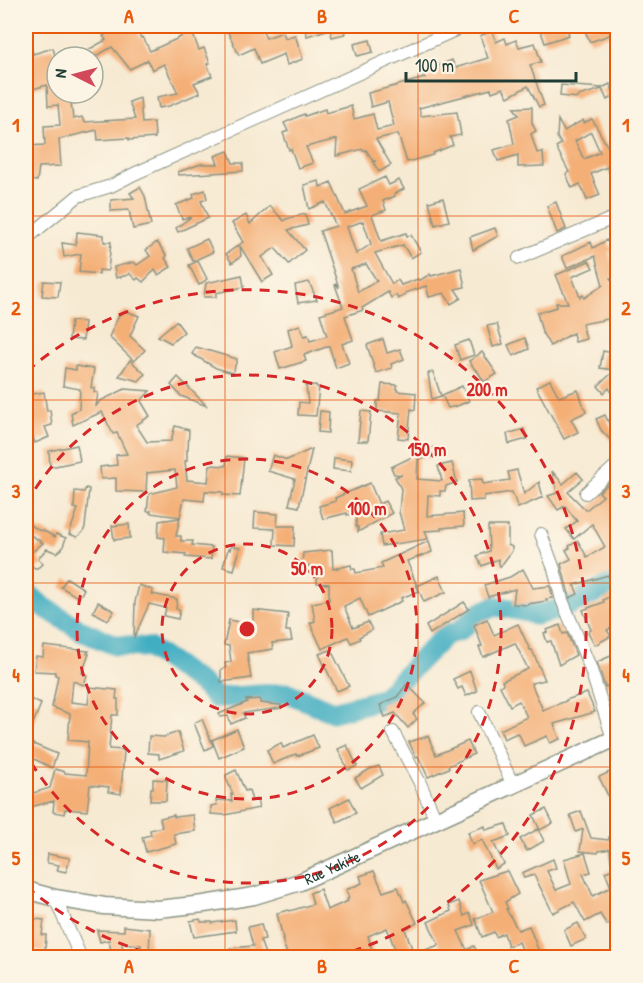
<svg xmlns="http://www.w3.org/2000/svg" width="643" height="983" font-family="'Patrick Hand',sans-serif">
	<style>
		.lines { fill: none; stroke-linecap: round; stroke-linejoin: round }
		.river { stroke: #43aec2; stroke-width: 21 }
		.building { fill: #f4af76; fill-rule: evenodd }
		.street-casing { stroke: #8b9484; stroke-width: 14 }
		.secondary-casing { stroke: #8b9484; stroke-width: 19 }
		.street { stroke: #fff; stroke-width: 12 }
		.secondary { stroke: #fff; stroke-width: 16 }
		.grid { fill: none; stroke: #e8590c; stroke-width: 1.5; stroke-opacity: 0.55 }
		.ring { fill: none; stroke: #d62828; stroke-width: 3; stroke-dasharray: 10 8 }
		.labels { text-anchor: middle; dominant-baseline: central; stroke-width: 4.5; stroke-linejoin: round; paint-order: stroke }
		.street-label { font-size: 16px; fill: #1f3d34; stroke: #fcf5e5 }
		.centre { fill: #d62828; stroke: #fcf5e5; stroke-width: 3 }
		.ring-label { font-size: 18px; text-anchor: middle; font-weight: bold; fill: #d62828; stroke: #fcf5e5; stroke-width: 4.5; stroke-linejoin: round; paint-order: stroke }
		.neatline { fill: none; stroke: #e8590c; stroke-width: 2 }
		.grid-label { font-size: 20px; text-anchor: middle; font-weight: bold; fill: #e8590c }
	</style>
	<rect width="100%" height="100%" fill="#fcf5e5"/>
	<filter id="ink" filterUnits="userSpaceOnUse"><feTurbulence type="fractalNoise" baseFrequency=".0167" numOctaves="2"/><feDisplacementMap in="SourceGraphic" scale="12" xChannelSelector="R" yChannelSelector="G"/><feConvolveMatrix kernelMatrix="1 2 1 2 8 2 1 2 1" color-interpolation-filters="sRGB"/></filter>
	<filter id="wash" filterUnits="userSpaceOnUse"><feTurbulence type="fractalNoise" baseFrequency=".008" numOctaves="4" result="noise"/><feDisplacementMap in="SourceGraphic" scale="24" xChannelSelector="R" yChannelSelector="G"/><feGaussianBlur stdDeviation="1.35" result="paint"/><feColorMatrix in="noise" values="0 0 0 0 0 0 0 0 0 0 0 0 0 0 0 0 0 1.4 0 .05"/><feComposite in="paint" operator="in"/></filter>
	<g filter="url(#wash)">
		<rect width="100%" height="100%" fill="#f7ead3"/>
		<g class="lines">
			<path class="river" d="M26 592 41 605 82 631 115 645 149 648 202 684 216 698 288 693 333 712 382 699 445 635 459 631 479 613 495 606 528 612 535 615 561 609 618 581"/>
		</g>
		<g id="blocks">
			<g class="building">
				<path d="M104 26H135L141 38 143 37 150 51 181 37 179 31 190 27 199 50 204 48 210 63 207 64 212 76 194 83 200 93 169 106 159 108 157 97 178 93 164 64 152 70 148 60 130 69 112 47 93 58 90 57 86 51 106 40 103 36 105 35Z"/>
				<path d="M225 26H261L266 38 283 32 285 38 295 35 303 59 287 65 284 54 260 64 254 48 239 55Z"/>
				<path d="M304 26H343L345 34 332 37 330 29 307 36Z"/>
				<path d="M539 26H566L569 35 545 43Z"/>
				<path d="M583 26H618V32L590 42Z"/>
				<path d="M492 31 496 42 505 38 507 44 516 40 519 47 535 43 541 62 530 65 544 105 539 107 528 86 508 97 503 88 492 92 491 89 419 108 421 116 457 112 461 135 450 137 453 145 433 153V155L407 162 398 134 376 139 391 165 379 172 373 162 376 161H373L366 150 363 151V149L336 156 337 139 306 147 313 163 298 168 291 149 289 150 283 133 288 131 284 123 304 114 305 116 325 109 326 113 351 106 354 119 373 114 377 130 394 126 388 102 371 107 368 93 425 78 422 73 452 60 455 68 488 58 480 36Z"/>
				<path d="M26 36H29L33 54 53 48 57 63H55L57 73V93H92V94L71 102 73 119 82 117 84 122 135 119 129 102 140 98 142 123 154 122 155 138 129 140V138L98 140 97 130 59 139 61 166 39 167 37 181 28 180 26 146 45 145 44 126 60 125 58 105 48 106 47 85 26 91Z"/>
				<path d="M370 40 373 52 357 56 354 44Z"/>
				<path d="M610 84 615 96 607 100 602 89 578 96V98L560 96 561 85 602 88Z"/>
				<path d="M532 107V123L536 131 531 134 537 153 543 152 544 166 518 167V155L498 161 494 150 514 144 509 119 519 115 514 108Z"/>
				<path d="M592 119 618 165V173L611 176 607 167 591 174 600 195 587 200 580 184 572 188 566 174 569 172 556 147 561 144 557 137 558 120 564 131 583 120 584 123ZM591 132 600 152 584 159 575 141Z"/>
				<path d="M228 151 233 163H243V171L179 175 178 172 201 164H218L215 156Z"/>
				<path d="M385 177 389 185 399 180 404 189 394 194 395 196 383 201 386 210 372 215 381 241 406 233 407 236 411 235 421 252 411 258 403 245 375 253 392 284 398 280 401 285 418 279 419 281 430 274 431 276 461 268 465 287 455 289 461 298 451 304 444 293 429 297 426 286 405 293 406 295 398 299 396 295 391 298 388 292 362 308 363 310 345 316 353 340 342 344 349 363 336 368 329 346 304 355 306 361 280 369 275 352 292 346 288 329 300 325 304 336 308 335 310 341 327 336 320 314 343 307 335 285 336 284 339 288 320 231 336 226 325 202 309 209 304 185 319 181 320 187 331 182 345 214 367 206 359 189ZM363 221 371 244 356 254 347 227ZM366 264 377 281 358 292 351 269Z"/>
				<path d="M140 187 145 196 151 225 133 229 129 210 111 211V200L134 198 130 193Z"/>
				<path d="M205 190 207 199 201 201 208 218 178 232 176 228 191 217 182 219 176 205 194 198 193 194Z"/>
				<path d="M443 198 449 221 435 225 429 202Z"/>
				<path d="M556 202 566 229 557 233 547 206Z"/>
				<path d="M270 206 284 221 286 219 305 214 308 225 288 230 305 250 289 264 275 248 262 257 273 275 262 282 240 246 241 256 232 263 226 254 243 242 232 223 246 215 250 224Z"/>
				<path d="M495 228 498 236 473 250 470 237Z"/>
				<path d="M77 232 104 235V242H111L108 271 99 270V274L79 272 81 254 64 257 62 243 76 245Z"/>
				<path d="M207 239 213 252 193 261 187 248Z"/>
				<path d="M607 240 613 250 609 252 616 276 610 278 618 290V320L608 319 582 324 586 339 575 342 573 333 550 346 542 332 537 313 557 307 556 303H568L556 275 589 261 593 268 572 277 580 297 583 295 584 298 603 285 595 256 567 268 562 256 591 242 593 248Z"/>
				<path d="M157 242 167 256 165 258 171 267 158 275 155 270 143 282 138 278 136 280 129 273 128 275 116 278 114 267 134 262 137 265 150 256 146 250Z"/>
				<path d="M198 261 207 279 199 285 189 265Z"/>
				<path d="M242 275 244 287 216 293V297H204L206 283Z"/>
				<path d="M44 281 60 282 58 297 42 296Z"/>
				<path d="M309 282 317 300 298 303 295 285Z"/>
				<path d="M126 311 139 316 130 336 145 350 134 361 109 337 119 315Z"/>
				<path d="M71 321 85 322 83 340 69 339Z"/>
				<path d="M176 321 184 332 171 343 158 336Z"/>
				<path d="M497 324 503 344 493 347 487 326Z"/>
				<path d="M525 338 529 349 513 356 508 345Z"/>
				<path d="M383 339 387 353 400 349 404 359 391 364 392 368 376 373 367 345Z"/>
				<path d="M469 340 474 355 460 360 455 345Z"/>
				<path d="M196 347 237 359 233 373 216 368 192 354Z"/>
				<path d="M603 351 618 354V404L609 388 604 393 598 386 615 370 600 368Z"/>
				<path d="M482 352 497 374 484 382 477 370 476 371 469 361Z"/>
				<path d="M130 360 145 374 139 381 119 376Z"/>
				<path d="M76 366 94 369 91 388H95L94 392 98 393 96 406 100 401 125 389 150 391 141 401 150 416 136 425 147 442 171 441 175 426 189 430 188 450H187V461H185L187 480 208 482 210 465 226 466 227 456 244 458 240 496 223 495V492L205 491 204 501 184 499 180 517 150 513 151 511H147L149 494 177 487 175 470 147 473 146 492 116 491V478L101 479 100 467 117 465 116 455 127 454 117 433 113 434 102 412 73 425 71 413 79 409 80 389 63 386 65 368 76 370Z"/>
				<path d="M433 372 441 396 432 399 428 373Z"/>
				<path d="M178 377 207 406 181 396 171 385Z"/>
				<path d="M550 380 559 397 578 390 586 412 571 419 578 432 564 439 536 387Z"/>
				<path d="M382 384 397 385V391L416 393 415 410 411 409 408 439 398 438 401 413 377 411V401H380Z"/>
				<path d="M316 385 317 387H319L316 416 298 415 299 402 308 403 306 386Z"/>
				<path d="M462 386 469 401 457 406 448 408 442 395Z"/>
				<path d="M44 392 47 411 50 410 52 425 45 427 49 437 35 443 26 417V395Z"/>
				<path d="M320 411 329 412 328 433 318 432Z"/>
				<path d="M361 411 371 412 368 441H358Z"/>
				<path d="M605 415 618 442V448L601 430 596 419Z"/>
				<path d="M524 429 527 439 509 444 507 434Z"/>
				<path d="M77 445 80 461 50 467 49 451Z"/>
				<path d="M436 447 437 456 418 459 417 479 442 481 438 466 452 463 457 482 446 486 445 491H440V496L428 495 427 516 463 513 464 526 441 528V530L425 531 428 539 382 546 380 534 404 530 399 512 401 489 395 477 402 475 394 474 391 467 412 457V451Z"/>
				<path d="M312 449 299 507 289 505 295 479 268 471 273 455 287 460Z"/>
				<path d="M334 458 352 460 351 471 333 469Z"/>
				<path d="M517 470 524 494 539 482 543 497 518 508 512 492 484 496V500L470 501 469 480 482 479 483 484 510 480 508 472Z"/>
				<path d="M552 471 563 484 577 472 583 479 568 492 586 510 603 496 599 492 614 479 618 482V571L608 576V575L574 585 578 594 570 598 561 564 571 559 566 550 570 548 569 546 578 541 587 557 605 547 592 524 574 539 566 529 577 521 565 506 558 510 548 496 557 493Z"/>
				<path d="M370 483 379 504 385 501 392 513 358 532V527H356V514L347 515V513L323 519 319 506 336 501 335 498Z"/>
				<path d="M86 488 89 489 85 527 83 532 77 537 69 534 78 509 74 508 75 491 84 492Z"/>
				<path d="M255 512 278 514 277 526H295L294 546 274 545 275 529 254 528Z"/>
				<path d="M180 518 176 536H181V541H193L192 545 212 547 211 559 185 557 186 554 164 552 165 538 158 537 159 521Z"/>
				<path d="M26 522 40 531 42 530 55 537 56 534 66 538 62 549 57 553 47 549 38 558 43 564 37 568H34L31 564 26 569V557L43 543 26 532Z"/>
				<path d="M129 524 130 538 114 540 112 526Z"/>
				<path d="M488 526H508V545L512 547V551L500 567 498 559 482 566 477 556 489 551Z"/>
				<path d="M429 541 432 552 407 561 419 591 401 598 402 601 368 617 360 598 344 606 353 628 368 622 372 630 359 637 360 639 351 643 348 637 322 649 310 623 315 621 312 603 329 600V584L317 583 318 567 302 566 303 553 332 550 333 569 351 565 352 569H355L356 573 383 568 381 563Z"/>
				<path d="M231 546 240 548 234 570 223 567 228 549 230 550Z"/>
				<path d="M523 569 533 588 550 586 553 598 546 599 547 601 528 604V605L513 604 515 589 488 597 484 585 510 577Z"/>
				<path d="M439 576 446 592 424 602 417 586Z"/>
				<path d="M67 578 84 589 79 598 61 587Z"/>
				<path d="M139 585 153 590 152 594 177 599 176 609 180 610 178 619 164 616 166 608 149 604 134 638 135 602Z"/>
				<path d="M618 592V625L607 630 611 636 595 645 588 632 591 630 583 610 604 602 603 600Z"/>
				<path d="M98 602 114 611 108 620 93 612Z"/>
				<path d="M464 602 469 609 430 634 426 626Z"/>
				<path d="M253 610 288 614 286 631H290L292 641 272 643 273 649 247 653 251 678 221 682V669L226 668 225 663 231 662 229 646 224 645 229 620 253 625Z"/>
				<path d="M487 619 494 635 518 624 530 650H532L545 680 531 683 543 710 566 701V700L587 693 595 712 554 724 560 739 550 743 547 736 524 746 519 734 518 735 517 733 504 739 500 730 527 717 519 701 510 706 500 686 503 684 502 681 528 669 515 643 483 657 479 647 482 646 474 625Z"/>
				<path d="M560 625 563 634 567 633 576 655 559 665 551 641 547 642 544 633 548 632 547 630Z"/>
				<path d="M44 646 89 651 87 653 89 654 82 673 87 675 84 685 73 681 71 702 88 704 90 687 117 690 116 699H118V715H112L109 749 124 750 121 794 108 792 109 787 90 785 87 811 65 809 64 814 53 812 54 801 26 808V795L50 788 55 769 65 772V773L86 775 88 742 68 740 70 714 52 707 58 676 55 675V672L34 671 36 656 43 657Z"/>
				<path d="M331 650 349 686 337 691 319 654Z"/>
				<path d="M618 653V682L605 687 597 662Z"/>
				<path d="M470 671 477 691 466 696 462 687 458 689 453 679Z"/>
				<path d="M407 684 425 703 413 714 417 719 408 728 395 713 385 717 380 705 397 697Z"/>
				<path d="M26 697 41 704 26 741Z"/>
				<path d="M260 699V703L281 705V708L243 713 245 718 231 724 228 716 220 717 219 714 247 702 246 700Z"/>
				<path d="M202 719 213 746 205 750 194 723Z"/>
				<path d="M237 729 244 747 219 758 212 740Z"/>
				<path d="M178 732 184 751 159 759V754L148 753 149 736 164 737Z"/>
				<path d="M313 735 319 748 297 756 296 754 273 764 267 750 281 743 283 748Z"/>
				<path d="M428 736 436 755 468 741 474 754 448 766 449 768 428 777 418 756 416 757 409 742Z"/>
				<path d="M26 741 57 754 52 768 26 755Z"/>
				<path d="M347 745 357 766 348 770 338 749Z"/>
				<path d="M379 766 383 775 361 788 355 778 370 769Z"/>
				<path d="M236 770 245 791 249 790 252 801 257 799 259 808 225 815 211 814V806L217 805 216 800 232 801 231 794H233L226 778V775Z"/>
				<path d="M614 770 618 780V816L599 777Z"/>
				<path d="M153 779 167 780 166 801H150L151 788H153Z"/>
				<path d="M349 798 356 813 337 822 330 808Z"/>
				<path d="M546 809 553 823 540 830 533 815Z"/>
				<path d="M581 811 591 838 609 840V837L618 836V862H611L610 849 599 851 598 853 580 851 583 829 576 832 570 815Z"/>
				<path d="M174 815V817L193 815 195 831 174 834 176 844 146 852 142 837 151 835 150 830 162 827 160 818Z"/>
				<path d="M506 824 510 836 493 842 504 864 496 869 482 840 472 844 468 832 485 826 486 830Z"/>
				<path d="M538 829 544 841 527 851 520 839Z"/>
				<path d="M585 853 591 872 583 874 593 896 611 887 605 872 618 867V919L607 925 600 914 585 922 574 902 553 913 534 875 524 878 522 873 553 859 556 868 547 871 556 890 571 884 564 859Z"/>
				<path d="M48 854 70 858 66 872 57 870 59 865 47 863Z"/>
				<path d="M374 871 383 892 398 887 404 902 406 900 417 923 405 929 414 954 439 945 428 922 451 911 449 905 459 901 464 916 470 913 474 925 458 931 467 950 474 946 480 957H398L387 928 368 936 373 953 358 957H288L282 939H283L277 913 289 910 290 911 313 904 310 893 320 889 327 910 348 901 347 899 349 898 346 890 362 883 360 876Z"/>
				<path d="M507 871 518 894 505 902 508 909H506L518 930 529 926 541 957H525L519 942 508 946 504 933 496 937 494 932 482 937 475 919 493 912 479 880Z"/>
				<path d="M26 918 44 920 42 935H46L45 951 26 949Z"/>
				<path d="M200 919 201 922H212V923L235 920 236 931 194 937 190 921Z"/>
				<path d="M578 923 586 939 571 946 564 930Z"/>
				<path d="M261 924 265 939 260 940 266 957H231L230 948 253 946 248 927Z"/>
				<path d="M124 926 150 929 149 957H142L141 945 122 943 124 957H112L109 940 100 942 97 930 124 931Z"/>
			</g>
		</g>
	</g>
	<g filter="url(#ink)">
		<use href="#blocks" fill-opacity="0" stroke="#8b9484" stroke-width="1.5"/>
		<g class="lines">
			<g class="street-casing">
				<g id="street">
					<path d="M26 239 78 196 111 186 134 174 464 26"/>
					<path d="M519 258 618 216"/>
					<path d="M586 493 618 464"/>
					<path d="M541 534 554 569 562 600 590 667 613 739"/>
					<path d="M479 712 513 785"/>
					<path d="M393 732 419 781 436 820"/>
					<path d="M55 898 81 958"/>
				</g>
			</g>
			<g class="secondary-casing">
				<g id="secondary">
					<path id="s1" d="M26 890 55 898 104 906 158 909 204 904 254 896 300 882 618 737"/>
				</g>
			</g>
			<use href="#street" class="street"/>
			<use href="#secondary" class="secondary"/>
		</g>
	</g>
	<path class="grid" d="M225 26V958M418 26V958M26 216H618M26 400H618M26 583H618M26 767H618"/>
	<g class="ring">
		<circle cx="247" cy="629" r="85"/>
		<circle cx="247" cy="629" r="170"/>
		<path d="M26 504A254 254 0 1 1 26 754"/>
		<path d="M162 957A339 339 0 0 1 27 887M27 371A339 339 0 1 1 332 957"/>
	</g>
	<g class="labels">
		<g class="street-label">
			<text stroke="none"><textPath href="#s1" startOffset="314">Rue Yakite</textPath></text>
		</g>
	</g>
	<circle cx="247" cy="629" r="9" class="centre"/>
	<g class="ring-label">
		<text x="487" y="396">200 m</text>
		<text x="427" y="456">150 m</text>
		<text x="367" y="515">100 m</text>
		<text x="307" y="575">50 m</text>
	</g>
	<rect width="643" height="983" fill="none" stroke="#fcf5e5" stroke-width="66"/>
	<g transform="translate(75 75) rotate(276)"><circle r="28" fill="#fcf5e5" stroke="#a4ab9e" stroke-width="1.5"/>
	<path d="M0-4.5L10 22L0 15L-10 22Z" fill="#d1495b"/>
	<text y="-9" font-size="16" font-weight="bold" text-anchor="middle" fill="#1f3d34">N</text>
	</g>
	<path d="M406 72v9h170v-9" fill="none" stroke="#1f3d34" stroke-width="3"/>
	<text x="415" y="72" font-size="18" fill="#1f3d34" stroke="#fcf5e5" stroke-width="4.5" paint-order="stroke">100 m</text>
	<rect x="33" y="33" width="577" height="917" class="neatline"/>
	<g class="grid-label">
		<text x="129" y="23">A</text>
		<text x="322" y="23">B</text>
		<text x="514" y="23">C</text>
		<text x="16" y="132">1</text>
		<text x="626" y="132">1</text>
		<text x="16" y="315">2</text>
		<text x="626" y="315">2</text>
		<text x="16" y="498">3</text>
		<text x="626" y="498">3</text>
		<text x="16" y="682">4</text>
		<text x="626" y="682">4</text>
		<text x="16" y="865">5</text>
		<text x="626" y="865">5</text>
		<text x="129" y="973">A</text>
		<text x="322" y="973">B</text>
		<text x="514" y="973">C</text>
	</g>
</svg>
